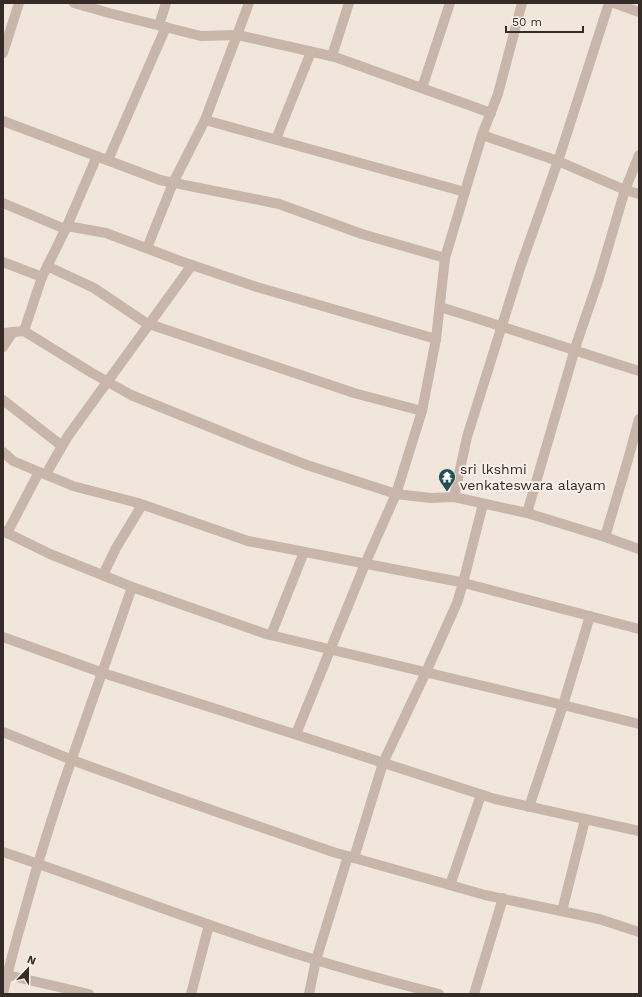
<svg xmlns="http://www.w3.org/2000/svg" width="642" height="997" font-family="'Work Sans',sans-serif">
	<style>
		.lines { fill: none; stroke-linecap: round; stroke-linejoin: round }
		.minor { stroke: #c7b6a9; stroke-width: 10 }
		.labels { text-anchor: middle; dominant-baseline: central; stroke-width: 4; stroke-linejoin: round; paint-order: stroke }
		.poi-label { font-size: 14px; fill: #352c28; stroke: #f8f0e8; text-anchor: start }
	</style>
	<rect width="100%" height="100%" fill="#f0e6dc"/>
	<g class="lines">
		<g class="minor">
			<path d="M74 3 109 13 201 36 238 35 335 57 491 113"/>
			<path d="M249 3 205 120 465 192"/>
			<path d="M614 3 639 12"/>
			<path d="M159 25 166 3"/>
			<path d="M3 53 19 3"/>
			<path d="M332 56 349 3"/>
			<path d="M422 88 450 3"/>
			<path d="M3 121 160 180 279 204 362 234 445 258"/>
			<path d="M482 135 558 161 625 190 639 194"/>
			<path d="M276 139 311 52"/>
			<path d="M108 160 166 27"/>
			<path d="M3 203 65 229"/>
			<path d="M67 226 106 233 183 262 257 287 436 339"/>
			<path d="M147 248 173 183 205 120"/>
			<path d="M3 262 42 277 24 331"/>
			<path d="M47 266 94 288 146 323 354 393 422 411"/>
			<path d="M42 277 67 226 97 156"/>
			<path d="M440 307C506 327 572 350 639 371"/>
			<path d="M3 333 24 331 92 373 131 395 252 444 307 465 396 494 431 498 454 497 527 513 605 537 639 549"/>
			<path d="M3 347 13 332"/>
			<path d="M3 400 62 446"/>
			<path d="M3 452 13 461 73 486 138 503 248 541 460 582 639 629"/>
			<path d="M46 474 68 436 192 265"/>
			<path d="M454 497 467 437 520 268 558 161 609 3"/>
			<path d="M527 513 577 342 599 278 625 190 639 155"/>
			<path d="M3 531 50 554 132 587 266 634 563 705 639 724"/>
			<path d="M7 533 39 472"/>
			<path d="M605 537 627 463 639 419"/>
			<path d="M103 575 116 548 142 505"/>
			<path d="M271 635 304 552"/>
			<path d="M3 637 103 673 288 732 495 799 639 831"/>
			<path d="M3 732 72 760 174 797 333 852 485 895 599 919 639 932"/>
			<path d="M296 734 365 564 396 494 422 411 436 339 445 258 482 135 498 94 522 3"/>
			<path d="M529 807 563 705 590 616"/>
			<path d="M3 852C94 882 184 918 275 947 329 965 384 980 439 994"/>
			<path d="M354 858 383 763 426 672 457 603 463 583 483 504"/>
			<path d="M450 885 481 795"/>
			<path d="M562 911 585 820"/>
			<path d="M3 974 89 994"/>
			<path d="M3 994C9 964 18 935 26 906 55 798 96 693 132 587"/>
			<path d="M191 994 209 925"/>
			<path d="M309 994 316 960 348 856"/>
			<path d="M474 994 503 898"/>
		</g>
	</g>
	<defs>
		<g id="temple-pin" transform="scale(0.9)"><path d="M0 17L-7.5 6A9.5 9.5 0 1 1 7.5 6Z" fill="#215153" stroke="#f8f0e8"/><path d="M0-6L5-2H3V0L6.5 2.5H4V6H1.5V3h-3V6H-4V2.5H-6.5L-3 0V-2H-5Z" fill="#fff"/></g>
	</defs>
	<g fill-rule="evenodd">
		<use href="#temple-pin" x="447" y="477"/>
	</g>
	<g class="labels">
		<g class="poi-label">
			<text x="460" y="469">sri lkshmi<tspan x="460" dy="16">venkateswara alayam</tspan></text>
		</g>
	</g>
	<rect width="642" height="997" fill="none" stroke="#352c28" stroke-width="8"/>
	<g transform="translate(28 969) rotate(22)" stroke="#f8f0e8" stroke-width="3" paint-order="stroke">
	<path d="M0-3L7 15L0 10L-7 15Z" fill="#352c28"/>
	<text y="-6" font-size="11" font-weight="bold" text-anchor="middle" fill="#352c28">N</text>
	</g>
	<path d="M506 26v6h77v-6" fill="none" stroke="#352c28" stroke-width="2"/>
	<text x="512" y="26" font-size="12" fill="#352c28" stroke="#f8f0e8" stroke-width="3" paint-order="stroke">50 m</text>
</svg>
